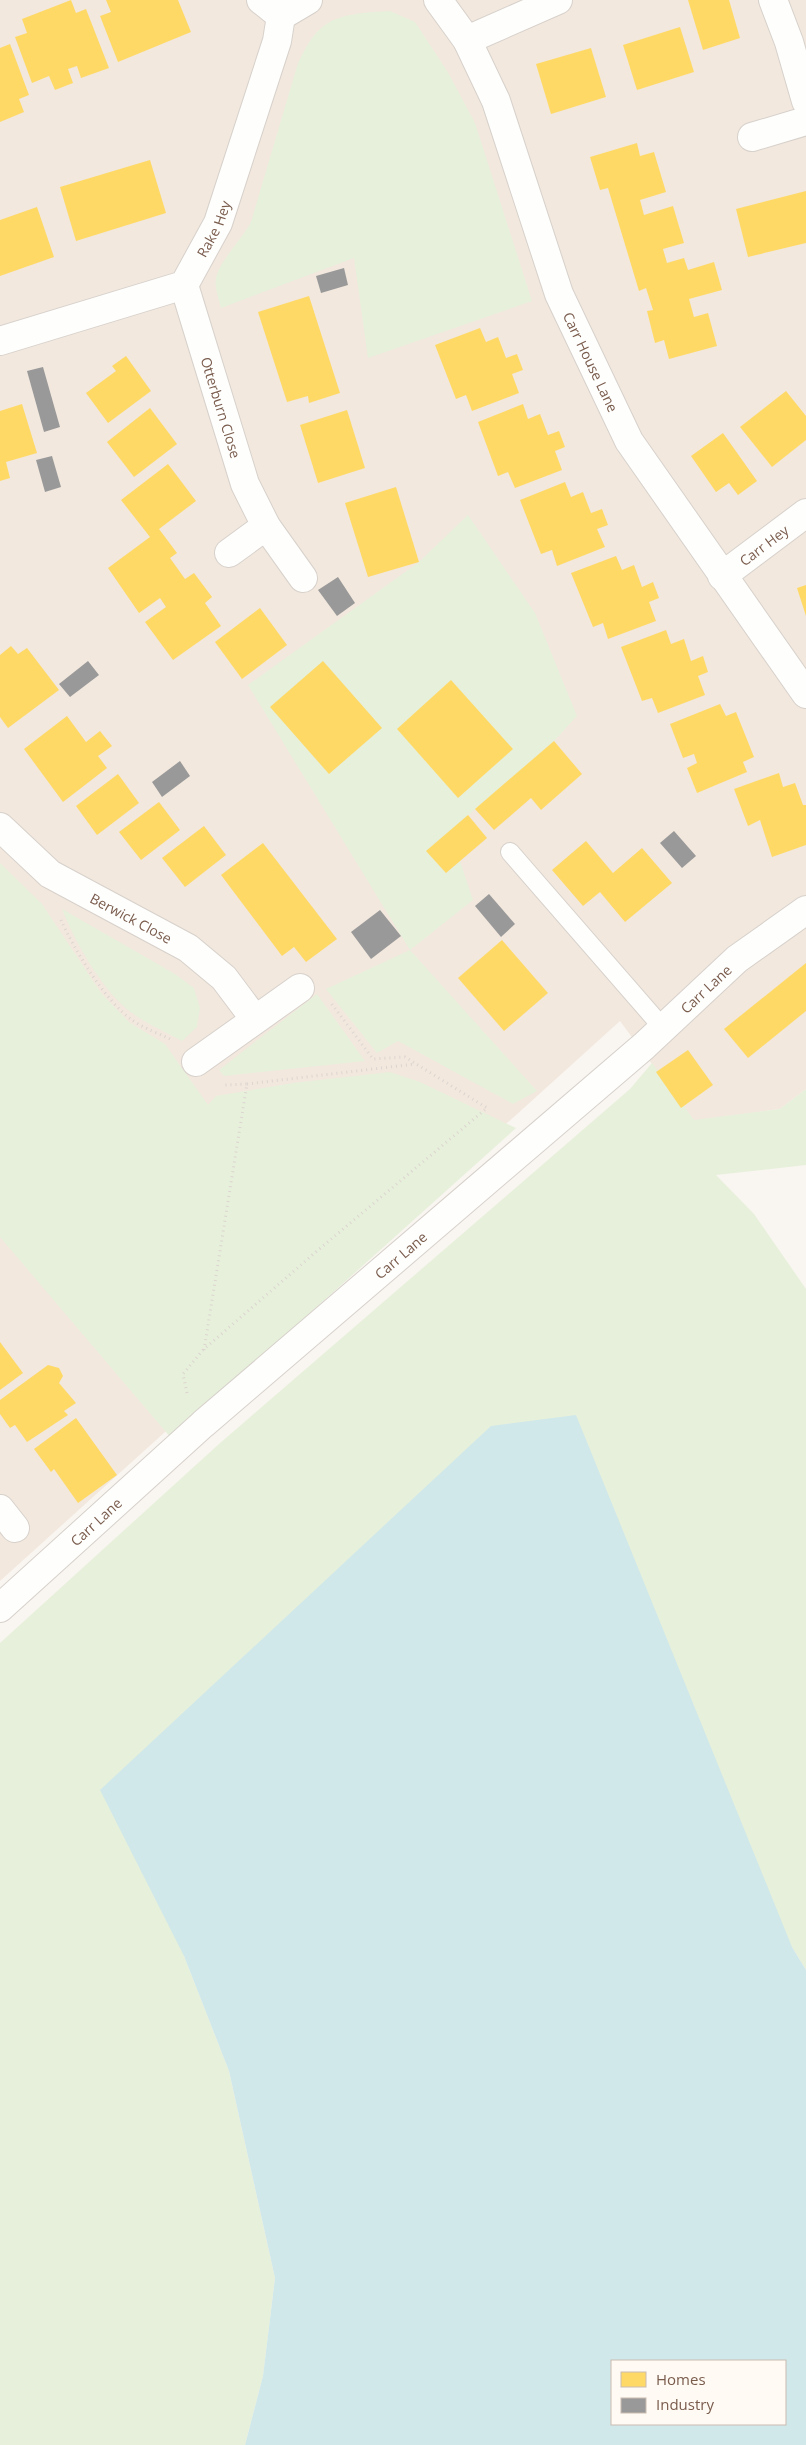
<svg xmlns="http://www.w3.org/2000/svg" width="806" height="2445" font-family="'Open Sans',sans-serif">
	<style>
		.residential { fill: #f2e8de }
		.green { fill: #e7f0db }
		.water { fill: #d0e8ea; fill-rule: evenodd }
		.homes { fill: #ffd966 }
		.industry { fill: #999 }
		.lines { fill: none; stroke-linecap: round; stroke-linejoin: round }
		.lane-casing { stroke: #d7d1cb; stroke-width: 20 }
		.street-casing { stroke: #d7d1cb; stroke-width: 30 }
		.path { stroke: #dcd5d0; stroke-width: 3; stroke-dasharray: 1 4; stroke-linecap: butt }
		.lane { stroke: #fefefd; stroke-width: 18 }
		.street { stroke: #fefefd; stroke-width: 28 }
		.labels { text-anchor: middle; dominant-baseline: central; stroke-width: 5; stroke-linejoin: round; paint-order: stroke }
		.street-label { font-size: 14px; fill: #7a5c4d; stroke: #fffaf3 }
	</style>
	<rect width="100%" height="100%" fill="#f9f5f0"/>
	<path class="residential" d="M0 0H806V1089L780 1109 694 1121 620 1021 0 1581Z"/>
	<g class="green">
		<path d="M390 11 415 22 449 74 475 123 532 301 368 358 354 258 221 308C219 300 214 286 216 278 219 262 242 239 251 222L298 63C305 49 312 34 325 25 341 13 371 12 390 11Z"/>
		<path d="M468 515 535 613 577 716 554 741 427 851 446 873 460 861 473 900 410 950 537 1091 513 1104 398 1041 377 1053 326 989 410 950 248 685 419 562Z"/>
		<path d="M0 863 42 904 101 993 130 1023 165 1044 208 1105 216 1096 293 1083 390 1072 420 1082 516 1128 171 1438 0 1237Z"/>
		<path d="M62 909 175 974 194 988 200 1008 197 1027 182 1041C166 1032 147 1024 132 1013 103 992 75 942 62 909Z"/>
		<path d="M317 994 365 1061 224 1076 219 1070Z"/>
		<path d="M652 1063 694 1120 780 1109 806 1089V1165L716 1175 754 1214 806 1289V1970L792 1947 184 1956 229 2071 275 2278 263 2376 245 2445H0V1643L219 1444 630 1089Z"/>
	</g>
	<path class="water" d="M576 1415 792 1947 806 1970V2445H245L263 2376 275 2278 229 2071 184 1956 100 1790 491 1426ZM612 2361H785V2424H612Z"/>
	<g class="homes">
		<path d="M71 0 76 13 86 9 109 68 81 78 77 66 68 69 73 83 55 90 49 76 32 83 15 37 27 33 22 19Z"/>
		<path d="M106 0H178L191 32 118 62 100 16 111 12Z"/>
		<path d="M688 0H729L740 38 703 50Z"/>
		<path d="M680 27 694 72 637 90 623 45Z"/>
		<path d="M10 44 29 95 19 99 24 112 0 122V48Z"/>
		<path d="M591 48 606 97 551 114 536 64Z"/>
		<path d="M637 143 640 156 654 152 666 192 640 200 644 215 673 206 684 243 663 249 667 263 684 258 688 270 714 262 722 290 689 299 694 317 708 313 717 346 669 359 664 340 655 343 647 311 653 310 646 288 639 291 608 188 600 190 590 157Z"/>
		<path d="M150 160 166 213 76 241 60 187Z"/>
		<path d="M806 191V243L748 257 736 209Z"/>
		<path d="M37 207 54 257 0 276V220Z"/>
		<path d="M309 296 340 393 309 403 308 396 287 402 258 312Z"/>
		<path d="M480 328 486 342 498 337 506 358 517 354 523 370 512 374 519 393 472 411 466 395 456 399 435 345Z"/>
		<path d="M126 356 151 391 108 423 86 393 116 371 112 366Z"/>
		<path d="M786 391 806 416V440L772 467 740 427Z"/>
		<path d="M22 404 37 453 6 462 10 478 0 481V411Z"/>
		<path d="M523 404 528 419 540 414 548 435 559 431 565 447 555 451 562 470 515 488 508 472 498 476 478 422Z"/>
		<path d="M150 408 177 444 134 477 107 442Z"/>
		<path d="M347 410 365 468 318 483 300 425Z"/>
		<path d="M723 433 757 481 738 495 729 483 716 492 691 456Z"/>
		<path d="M168 464 196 501 159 529 177 553 170 558 185 579 194 573 212 597 205 603 221 626 173 660 145 622 166 607 160 598 139 613 108 568 150 537 121 500Z"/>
		<path d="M565 482 571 497 583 492 591 513 602 509 608 525 597 529 605 547 557 566 552 550 541 554 520 500Z"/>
		<path d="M396 487 419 562 368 577 345 503Z"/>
		<path d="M616 556 622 570 634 565 642 587 653 582 659 598 649 602 656 621 608 639 603 623 593 627 571 573Z"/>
		<path d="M806 585V616L797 588Z"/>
		<path d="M260 608 287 645 242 679 215 642Z"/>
		<path d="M666 630 671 644 684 639 691 661 703 656 708 672 698 676 705 695 658 713 652 698 642 701 621 647Z"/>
		<path d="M11 646 18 654 27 648 59 690 8 728 0 717V655Z"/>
		<path d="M323 661 382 728 329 774 270 707Z"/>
		<path d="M451 680 513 749 458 798 397 729Z"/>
		<path d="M720 704 726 716 736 712 754 757 743 762 747 772 697 793 687 768 697 763 694 754 683 758 670 724Z"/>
		<path d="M67 716 86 742 100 731 112 746 98 756 107 768 63 802 24 749Z"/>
		<path d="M554 741 582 774 541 810 531 798 494 830 475 809Z"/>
		<path d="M779 773 783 787 795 783 803 805H806V845L772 857 760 820 748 826 734 789Z"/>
		<path d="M118 774 139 803 97 835 76 806Z"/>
		<path d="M159 802 180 830 141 860 119 832Z"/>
		<path d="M468 815 487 838 446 873 426 851Z"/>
		<path d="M204 826 226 855 185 887 162 858Z"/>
		<path d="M586 841 613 873 642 848 672 883 625 922 600 892 583 906 552 870Z"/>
		<path d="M263 843 337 939 306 962 294 947 282 956 221 875Z"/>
		<path d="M502 940 548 993 504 1031 458 978Z"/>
		<path d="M806 963V1011L748 1058 724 1029Z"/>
		<path d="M688 1050 713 1085 681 1108 656 1072Z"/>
		<path d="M0 1342 23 1373 0 1390Z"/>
		<path d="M48 1365 59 1368 63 1376 59 1383 76 1403 64 1411 68 1415 27 1442 15 1425 10 1428 0 1414V1400Z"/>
		<path d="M76 1418 117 1475 78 1503 54 1469 51 1472 34 1449Z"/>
	</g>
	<g class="industry">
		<path d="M344 268 348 285 321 293 316 276Z"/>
		<path d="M43 367 60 427 44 432 27 371Z"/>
		<path d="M52 456 61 487 45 492 36 460Z"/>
		<path d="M338 577 355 603 337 616 318 590Z"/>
		<path d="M88 661 99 675 70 697 59 684Z"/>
		<path d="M180 761 190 776 162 797 152 782Z"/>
		<path d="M674 831 696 856 682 868 660 843Z"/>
		<path d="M489 894 515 924 501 937 475 906Z"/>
		<path d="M380 910 401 936 371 959 351 932Z"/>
	</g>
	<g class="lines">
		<g class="lane-casing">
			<path id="lane" d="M510 852 663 1028"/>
		</g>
		<g class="street-casing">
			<g id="street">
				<path d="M261 0 281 16"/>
				<path id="s1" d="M438 0 467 40 496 101 559 294 629 441 806 694"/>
				<path d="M773 0 789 42 806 101"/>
				<path d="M467 40 558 0"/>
				<path d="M752 137 806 121"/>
				<path id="s2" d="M184 285 245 484 266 526 303 578"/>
				<path id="s3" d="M0 341 184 285 218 223 277 41 281 16 308 0"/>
				<path d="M229 553 266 526"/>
				<path id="s4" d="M722 576 806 513"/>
				<path id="s5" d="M0 827 50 874 188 948 224 978 254 1018"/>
				<path d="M196 1062 300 988"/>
				<path d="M0 1509 15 1528"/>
				<path id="s6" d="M0 1608 203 1424 644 1046 737 959 806 910"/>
			</g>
		</g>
		<g class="path">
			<path d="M61 920C74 949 105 1001 132 1020 143 1028 158 1033 170 1039"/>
			<path d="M247 1084 415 1064"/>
			<path d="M204 1350 247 1084 225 1085"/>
			<path d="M187 1393 183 1374 203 1350 317 1251 487 1108 405 1057 373 1059 331 1003"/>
		</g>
		<use href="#lane" class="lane"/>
		<use href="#street" class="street"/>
	</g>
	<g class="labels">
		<g class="street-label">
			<text stroke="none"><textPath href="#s3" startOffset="256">Rake Hey</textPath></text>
			<text stroke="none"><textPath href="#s1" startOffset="395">Carr House Lane</textPath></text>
			<text stroke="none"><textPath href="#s2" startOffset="128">Otterburn Close</textPath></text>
			<text stroke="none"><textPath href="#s4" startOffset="52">Carr Hey</textPath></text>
			<text stroke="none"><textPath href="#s5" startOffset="161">Berwick Close</textPath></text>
			<text stroke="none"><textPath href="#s6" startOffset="939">Carr Lane</textPath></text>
			<text stroke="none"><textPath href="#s6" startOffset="534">Carr Lane</textPath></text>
			<text stroke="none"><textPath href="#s6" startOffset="129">Carr Lane</textPath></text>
		</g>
	</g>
	<rect x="611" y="2360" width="175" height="65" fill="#fffaf3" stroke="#cabbb1"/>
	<rect x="621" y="2372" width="25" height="15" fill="#ffd966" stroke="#cabbb1"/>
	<text x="656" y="2385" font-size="15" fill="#7a5c4d">Homes</text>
	<rect x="621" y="2398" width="25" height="15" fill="#999999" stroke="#cabbb1"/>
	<text x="656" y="2410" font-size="15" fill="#7a5c4d">Industry</text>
</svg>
